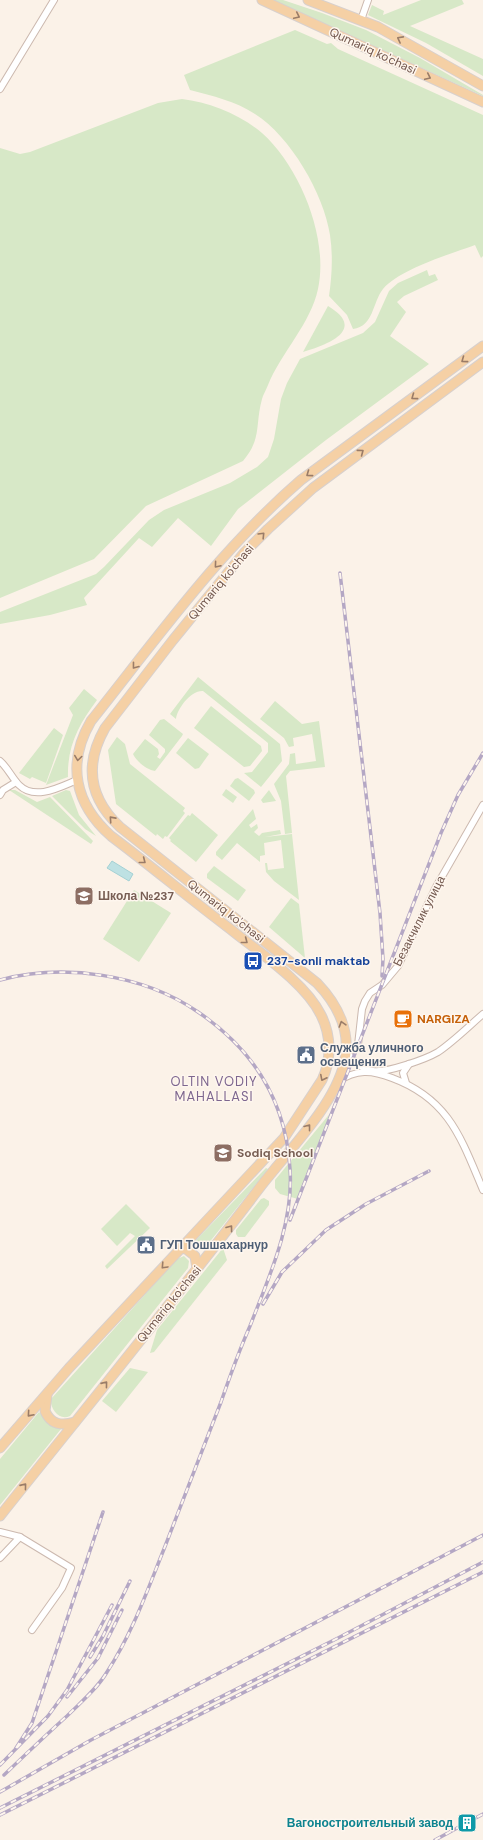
<svg xmlns="http://www.w3.org/2000/svg" width="483" height="1840" font-family="'DM Sans',sans-serif">
	<style>
		.green { fill: #d7e8c7 }
		.water { fill: #bee1e3; stroke: #a4d1d4 }
		.lines { fill: none; stroke-linecap: round; stroke-linejoin: round }
		.minor-casing { stroke: #ccb9af; stroke-width: 8 }
		.primary-casing { stroke: #d8d0cd; stroke-width: 11 }
		.minor { stroke: #fff; stroke-width: 6 }
		.primary { stroke: #f5d0a5; stroke-width: 9 }
		.rail-casing { stroke: #b4a7c4; stroke-width: 3.5 }
		.rail { stroke: #fef6ee; stroke-width: 2; stroke-dasharray: 6; stroke-linecap: butt }
		.oneway { stroke: #9a7c68 }
		.labels { text-anchor: middle; dominant-baseline: central; stroke-width: 3; stroke-linejoin: round; paint-order: stroke }
		.street-label { font-size: 12px; fill: #73584e; stroke: #fef6ee }
		.education-label { font-size: 12px; font-weight: bold; fill: #785e54; stroke: #fef6ee; text-anchor: start }
		.transit-label { font-size: 12px; font-weight: bold; fill: #164399; stroke: #fef6ee; text-anchor: start }
		.food-label { font-size: 12px; font-weight: bold; fill: #c56008; stroke: #fef6ee; text-anchor: start }
		.service-label { font-size: 12px; font-weight: bold; fill: #4e5e75; stroke: #fef6ee; text-anchor: start }
		.culture-label { font-size: 12px; font-weight: bold; fill: #0d838f; stroke: #fef6ee; text-anchor: end }
		.neighbourhood-label { font-size: 13px; letter-spacing: 1px; fill: #7d668f; stroke: #fef6ee }
	</style>
	<rect width="100%" height="100%" fill="#fbf2e8"/>
	<g class="green">
		<path d="M273 0H283L322 13 366 30 420 58 483 95V96Z"/>
		<path d="M421 0H462L464 4 410 26 483 59V76L426 43 368 15 372 5 384 11 383 15Z"/>
		<path d="M295 30 327 44 331 43 338 49 483 115V256L481 258 475 245C450 254 400 269 383 289 372 303 374 326 353 329L347 315 329 296C332 276 333 255 330 235 324 194 290 136 255 114 235 101 213 96 190 90L184 75Z"/>
		<path d="M182 99C209 102 241 115 262 133 300 167 329 238 318 289 311 323 281 353 268 385 266 390 263 395 262 399 255 424 262 439 243 461L146 506 94 559 0 598V148L20 154 30 152 158 103Z"/>
		<path d="M427 270 429 276 435 274 438 280 404 296 397 302 406 312 390 336 429 364 326 440 238 509 211 546 178 518 152 547 139 538 84 598 87 605 50 615 0 624V612L96 574 104 567 149 520 164 510 230 483 257 467 268 457 274 439 281 399 287 383 300 359 363 333 375 322 389 291 398 283Z"/>
		<path d="M328 306C368 330 326 345 303 352Z"/>
		<path d="M198 677 280 744 282 761 261 787 244 773 252 772 268 752V743L203 691C191 690 177 709 176 719L170 714Z"/>
		<path d="M84 689 97 700C79 724 67 746 68 777L46 785 73 715 69 708Z"/>
		<path d="M275 701 302 724 319 721 325 767 290 771 286 776 292 833 285 834 281 801 274 784 289 764 290 754 295 753 296 764 316 761 312 734 293 738 294 746 289 747 284 738 260 719Z"/>
		<path d="M211 706 261 746 262 751 250 766 244 767 194 728Z"/>
		<path d="M164 719 183 734 182 736 155 771C147 770 136 761 133 754L145 739 158 749 159 754 157 757 160 759 165 752V749L149 735 160 720Z"/>
		<path d="M54 728 63 735 46 783 32 777 30 779 19 773Z"/>
		<path d="M117 737 125 744 130 764 185 808 183 811 185 813 167 837 165 836 163 839 157 834 156 836 116 804 108 750Z"/>
		<path d="M188 738 209 754 199 768 195 769 176 753Z"/>
		<path d="M238 778 254 790 255 793 249 801 230 786 235 779Z"/>
		<path d="M226 789 237 797 233 803 222 795Z"/>
		<path d="M9 790H15L37 802 50 797 93 841 91 844Z"/>
		<path d="M66 790 70 791 79 815 96 836 85 829 52 796Z"/>
		<path d="M269 790 276 801 263 803 261 800Z"/>
		<path d="M253 809 256 819 249 825 251 828 257 824 258 828 254 832 259 836 262 833 280 830 281 834 265 837 292 834 299 900 274 881 266 872 265 863H267L268 870 284 868 281 840 264 843 265 855 260 856V862L237 843 222 860 216 855V852Z"/>
		<path d="M192 813 218 835 196 862 170 841 171 840 169 838 188 815 190 816Z"/>
		<path d="M214 866 246 890 238 901 207 878V874Z"/>
		<path d="M134 890 171 913 139 962 103 939Z"/>
		<path d="M291 898 299 904 305 958 269 927Z"/>
		<path d="M332 1111 298 1199 280 1194 275 1188V1180Z"/>
		<path d="M266 1168 268 1169 204 1249 195 1241Z"/>
		<path d="M264 1198 269 1201V1205L245 1237H238L236 1234V1230L261 1199Z"/>
		<path d="M126 1204 150 1228 107 1269 105 1266 135 1236 130 1233 117 1246 101 1229Z"/>
		<path d="M223 1248 227 1260 154 1352 150 1353 157 1330Z"/>
		<path d="M184 1256 189 1261 188 1268 70 1416C59 1421 50 1409 51 1399L177 1259Z"/>
		<path d="M130 1368 148 1372 116 1412 102 1401Z"/>
		<path d="M39 1412 48 1423 61 1429 0 1505V1459Z"/>
	</g>
	<path class="water" d="M112 861 133 874 129 881 107 868Z"/>
	<g class="lines">
		<g class="minor-casing">
			<g id="minor">
				<path d="M361 20 368 0"/>
				<path d="M0 89 54 0"/>
				<path d="M0 761C8 768 12 778 19 785 35 801 60 787 77 780"/>
				<path d="M0 795 3 790 16 782"/>
				<path d="M483 805 436 887 398 966 382 985 370 993 365 1001 362 1009 358 1045 346 1051C352 1060 362 1070 373 1071 387 1073 426 1059 438 1052 454 1041 468 1027 483 1014"/>
				<path d="M337 1082C357 1069 371 1070 392 1078 449 1099 461 1138 483 1190"/>
				<path d="M406 1083 403 1073 409 1064"/>
				<path d="M0 1532 20 1537 0 1558"/>
				<path d="M20 1537 71 1568 62 1588 32 1630"/>
			</g>
		</g>
		<g class="primary-casing">
			<g id="primary">
				<path d="M262 0 483 102"/>
				<path d="M308 0 378 27 483 86"/>
				<path d="M180 1248 186 1249 195 1256 197 1269"/>
				<path d="M47 1395 45 1411C51 1425 62 1426 75 1422"/>
				<path d="M0 1448 69 1368 284 1138 322 1080C332 1059 331 1035 321 1015 305 982 257 951 229 928 189 898 151 866 111 836 75 804 66 764 91 721 157 638 220 550 301 480L483 346"/>
				<path d="M0 1516C87 1407 176 1298 261 1186 288 1151 333 1107 344 1064 352 1033 338 1005 317 983L120 827C89 798 84 765 105 728L173 640 244 553 268 529 313 488 483 362"/>
			</g>
		</g>
		<use href="#minor" class="minor"/>
		<use href="#primary" class="primary"/>
		<g class="rail-casing">
			<g id="rail">
				<path d="M340 573 380 913 383 959 382 976"/>
				<path d="M0 980C64 963 143 974 198 1012 254 1050 286 1101 290 1169 294 1223 269 1277 250 1326 239 1351 230 1376 221 1402 202 1451 183 1500 164 1549 147 1591 132 1634 107 1672 97 1689 81 1702 67 1716 46 1735 25 1755 4 1775"/>
				<path d="M290 1220 441 833 458 795 483 753"/>
				<path d="M263 1304 282 1272 326 1230 366 1204 429 1171"/>
				<path d="M90 1657 103 1636 130 1581"/>
				<path d="M67 1697 98 1658 122 1610"/>
				<path d="M16 1748 32 1723 103 1512"/>
				<path d="M0 1765 48 1716 67 1690 112 1605"/>
				<path d="M0 1792 91 1740 483 1535"/>
				<path d="M0 1808 338 1638 483 1562"/>
				<path d="M0 1815 483 1572"/>
				<path d="M435 1840 483 1814"/>
			</g>
		</g>
		<use href="#rail" class="rail"/>
	</g>
	<defs><path id="oneway-chevron" d="M-2-3.5L2.5 0L-2 3.5" fill="none" stroke-width="1.6" stroke-linecap="round" stroke-linejoin="round"/></defs>
	<g class="oneway">
		<use href="#oneway-chevron" transform="translate(297 16) rotate(25)"/>
		<use href="#oneway-chevron" transform="translate(400 39) rotate(-152)"/>
		<use href="#oneway-chevron" transform="translate(428 77) rotate(25)"/>
		<use href="#oneway-chevron" transform="translate(464 360) rotate(144)"/>
		<use href="#oneway-chevron" transform="translate(414 397) rotate(144)"/>
		<use href="#oneway-chevron" transform="translate(361 452) rotate(-37)"/>
		<use href="#oneway-chevron" transform="translate(309 474) rotate(144)"/>
		<use href="#oneway-chevron" transform="translate(262 535) rotate(-46)"/>
		<use href="#oneway-chevron" transform="translate(217 565) rotate(130)"/>
		<use href="#oneway-chevron" transform="translate(135 666) rotate(128)"/>
		<use href="#oneway-chevron" transform="translate(78 758) rotate(98)"/>
		<use href="#oneway-chevron" transform="translate(112 819) rotate(-132)"/>
		<use href="#oneway-chevron" transform="translate(143 861) rotate(38)"/>
		<use href="#oneway-chevron" transform="translate(245 941) rotate(38)"/>
		<use href="#oneway-chevron" transform="translate(342 1024) rotate(-107)"/>
		<use href="#oneway-chevron" transform="translate(323 1078) rotate(117)"/>
		<use href="#oneway-chevron" transform="translate(308 1127) rotate(-52)"/>
		<use href="#oneway-chevron" transform="translate(230 1228) rotate(-53)"/>
		<use href="#oneway-chevron" transform="translate(164 1266) rotate(133)"/>
		<use href="#oneway-chevron" transform="translate(105 1384) rotate(-51)"/>
		<use href="#oneway-chevron" transform="translate(30 1414) rotate(131)"/>
		<use href="#oneway-chevron" transform="translate(24 1486) rotate(-51)"/>
	</g>
	<defs>
		<g id="school-square" transform="scale(1)"><rect x="-9" y="-9" width="18" height="18" rx="4" fill="#8d6e63" stroke="#fef6ee"/><path d="M0-5L7-2L0 1L-7-2ZM-4 1L0 2.5L4 1V4Q0 6-4 4Z" fill="#fff"/></g>
		<g id="bus-square" transform="scale(1)"><rect x="-9" y="-9" width="18" height="18" rx="4" fill="#1a4fb4" stroke="#fef6ee"/><path d="M-5-6H5V4H4V6H2V4H-2V6H-4V4H-5ZM-3.5-4V0h7V-4ZM-3.5 1.2v1.5H-2V1.2ZM2 1.2v1.5H3.5V1.2Z" fill="#fff"/></g>
		<g id="cafe-square" transform="scale(1)"><rect x="-9" y="-9" width="18" height="18" rx="4" fill="#e8710a" stroke="#fef6ee"/><path d="M-5.5-4.5H6V0H3Q3 3.5 0 3.5H-2.5Q-5.5 3.5-5.5 0ZM3-3.2v2h1.7v-2ZM-6 4.5H4V6H-6Z" fill="#fff"/></g>
		<g id="civic-square" transform="scale(1)"><rect x="-9" y="-9" width="18" height="18" rx="4" fill="#5c6f8a" stroke="#fef6ee"/><path d="M-.6-6.5H3V-4.5H.6V-3L4-1V1h2V6H-6V1h2V-1L-.6-3ZM-1.2 2.5V6h2.4V2.5Z" fill="#fff"/></g>
		<g id="building-square" transform="scale(1)"><rect x="-9" y="-9" width="18" height="18" rx="4" fill="#0f9aa8" stroke="#fef6ee"/><path d="M-4-6H4V6H1V3H-1V6H-4ZM-2.5-4.3h1.7v1.8h-1.7ZM.8-4.3h1.7v1.8H.8ZM-2.5-1h1.7V.8h-1.7ZM.8-1h1.7V.8H.8Z" fill="#fff"/></g>
	</defs>
	<g fill-rule="evenodd">
		<use href="#school-square" x="84" y="896"/>
		<use href="#bus-square" x="253" y="961"/>
		<use href="#cafe-square" x="403" y="1019"/>
		<use href="#civic-square" x="306" y="1055"/>
		<use href="#school-square" x="223" y="1153"/>
		<use href="#civic-square" x="146" y="1245"/>
		<use href="#building-square" x="467" y="1823"/>
	</g>
	<g class="labels">
		<g class="street-label">
			<text transform="translate(373 51) rotate(25)">Qumariq ko'chasi</text>
			<text transform="translate(221 582) rotate(-50)">Qumariq ko'chasi</text>
			<text transform="translate(226 911) rotate(38)">Qumariq ko'chasi</text>
			<text transform="translate(419 921) rotate(-63)">Безакчилик улица</text>
			<text transform="translate(169 1304) rotate(-51)">Qumariq ko'chasi</text>
		</g>
		<g class="education-label">
			<text x="98" y="896">Школа №237</text>
			<text x="237" y="1153">Sodiq School</text>
		</g>
		<g class="transit-label">
			<text x="267" y="961">237-sonli maktab</text>
		</g>
		<g class="food-label">
			<text x="417" y="1019">NARGIZA</text>
		</g>
		<g class="service-label">
			<text x="320" y="1048">Служба уличного<tspan x="320" dy="14">освещения</tspan></text>
			<text x="160" y="1245">ГУП Тошшахарнур</text>
		</g>
		<g class="culture-label">
			<text x="453" y="1823">Вагоностроительный завод</text>
		</g>
		<g class="neighbourhood-label">
			<text x="214" y="1081">OLTIN VODIY<tspan x="214" dy="15">MAHALLASI</tspan></text>
		</g>
	</g>
</svg>
